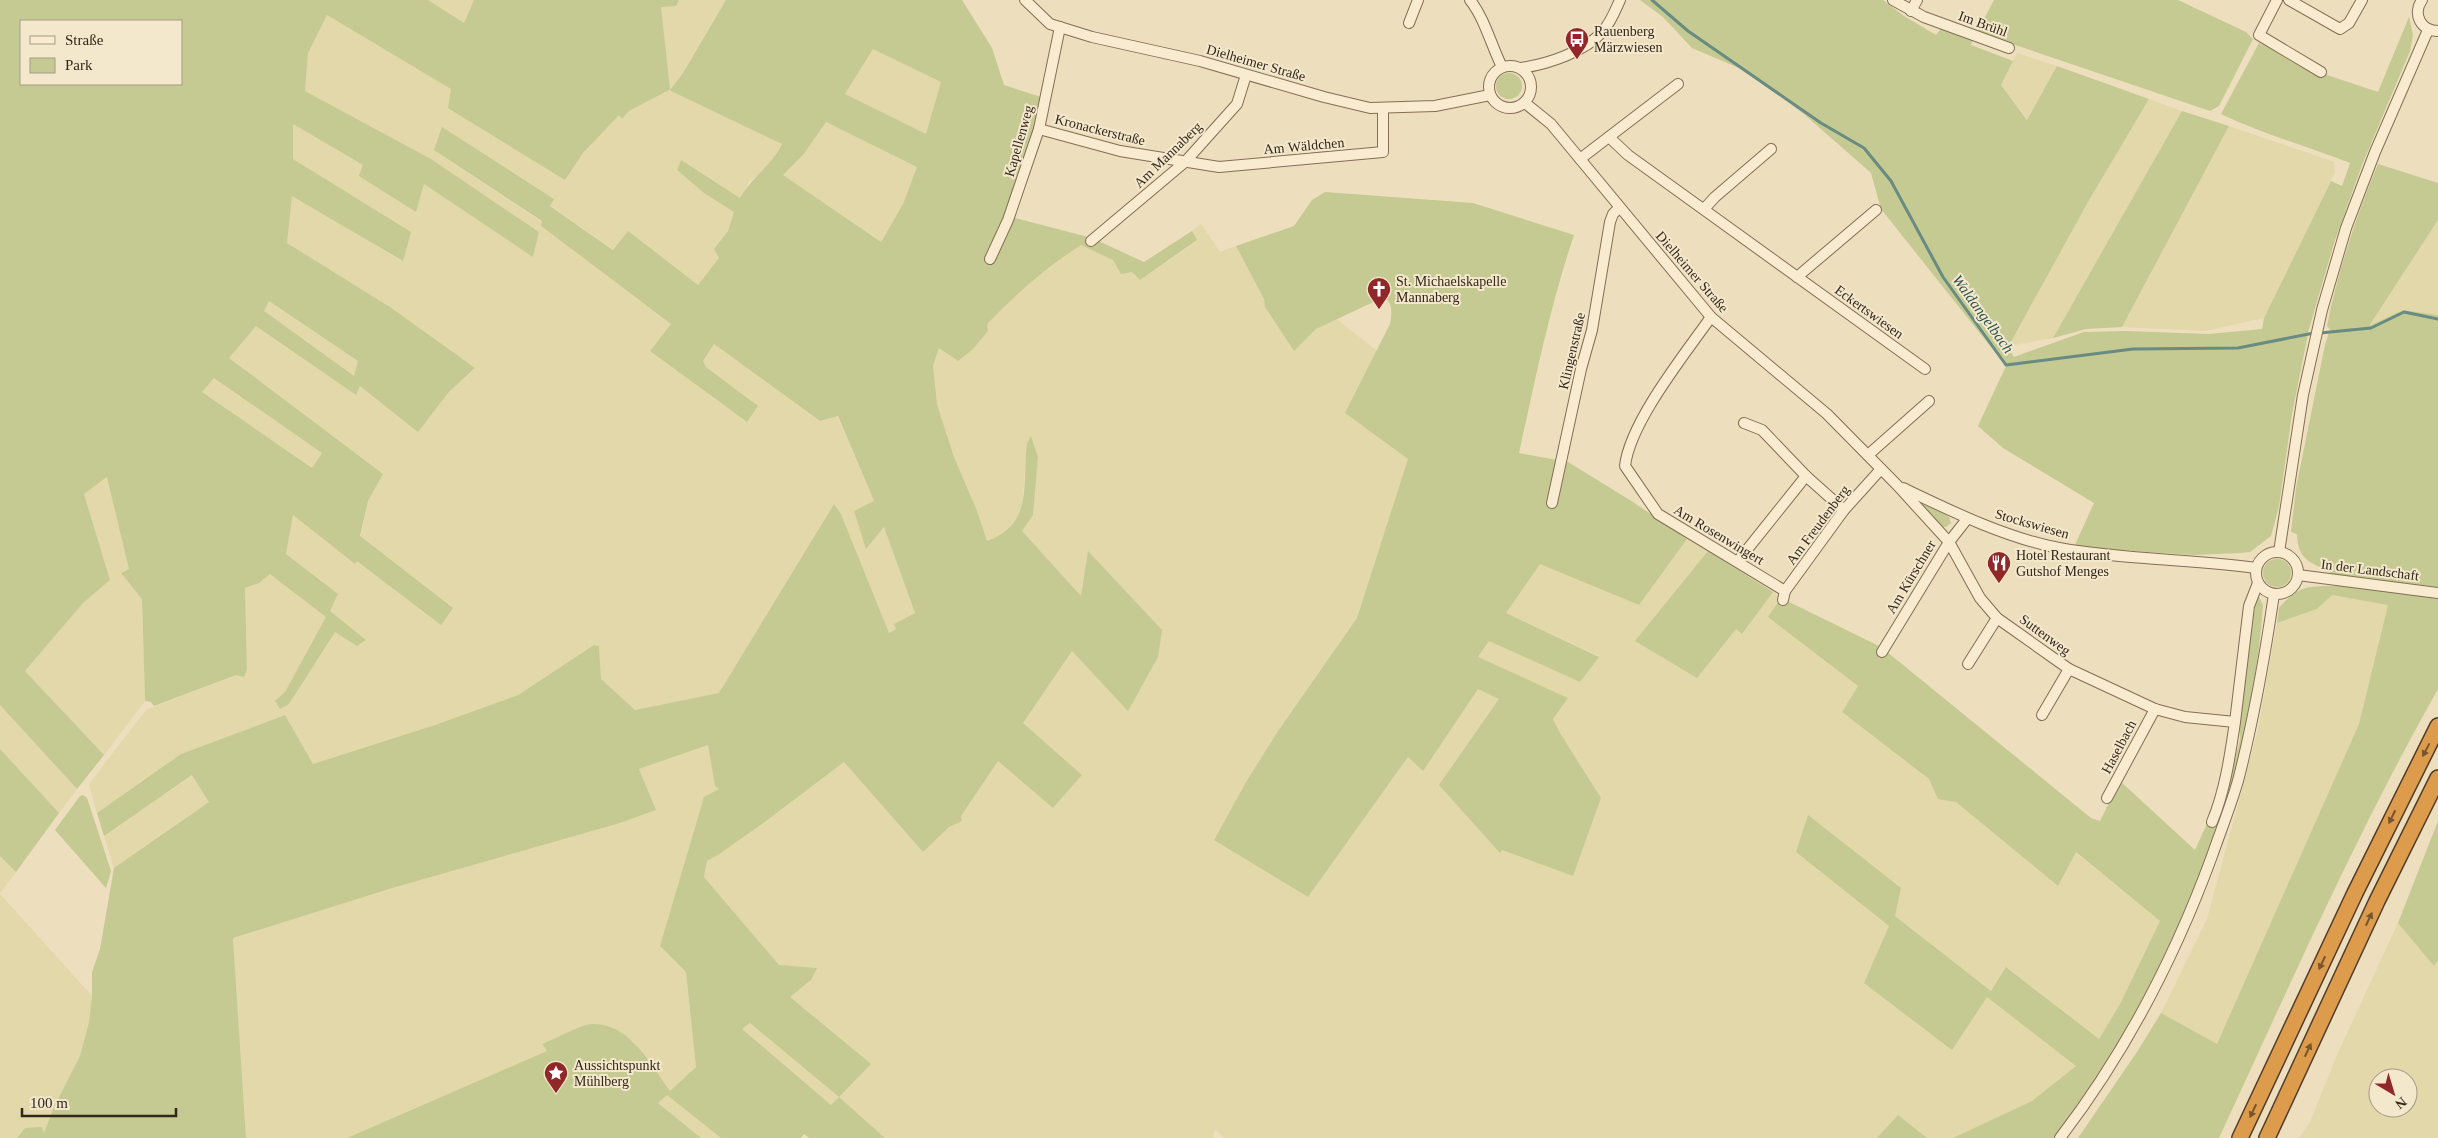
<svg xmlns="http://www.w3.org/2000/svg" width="2438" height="1138" font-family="Georgia,serif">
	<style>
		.farmland { fill: #e2d8aa; fill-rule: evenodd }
		.green { fill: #c4ca91; fill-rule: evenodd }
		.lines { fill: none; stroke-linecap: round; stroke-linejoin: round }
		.stream { stroke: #688b82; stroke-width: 3 }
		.minor-casing { stroke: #846e56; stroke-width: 12 }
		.highway-casing { stroke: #513c2b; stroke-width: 18 }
		.minor { stroke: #f8ebcf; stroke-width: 10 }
		.highway { stroke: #dd9b4c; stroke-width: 15 }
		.oneway { fill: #77552f }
		.labels { text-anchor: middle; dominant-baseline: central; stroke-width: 4; stroke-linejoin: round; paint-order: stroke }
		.street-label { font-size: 14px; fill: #33261b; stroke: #f4e8cc }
		.poi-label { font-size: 14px; fill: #33261b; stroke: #f4e8cc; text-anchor: start }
		.water-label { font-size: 15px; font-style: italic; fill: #2a5350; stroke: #f4e8cc }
	</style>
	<rect width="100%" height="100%" fill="#eddebd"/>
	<g class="farmland">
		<path d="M428 0H474L464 23Z"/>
		<path d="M679 0H726L683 73 670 90 782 144 766 168 749 182 740 198 681 160 677 170 704 193 734 212 728 231 714 249 719 258 698 285 628 232 614 250 550 205 554 198 434 150 542 222 541 226 671 324 650 351 747 422 713 374 706 367 703 361 714 344 820 421 837 416 874 501 866 548 884 527 915 613 894 624 896 629 889 633 841 514 834 504 719 693 635 710 601 679 599 646 594 645 518 695 435 725 313 764 285 715 181 754 97 813 89 784 146 710 236 675 244 677 247 670 245 588 259 583 270 574 327 617 285 692 276 701 289 704 335 631 357 646 366 640 330 611 338 594 286 554 293 515 355 564 368 501 383 474 229 358 243 340 256 325 356 395 360 386 448 393 475 369 390 307 287 243 292 195 402 261 410 232 293 159V124L363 165 416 212 424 184 533 256 539 232 431 159 305 91 308 53 327 15 452 89 565 180 583 153 619 114 622 119 629 111 669 90 661 6H676Z"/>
		<path d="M873 48 942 82 926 134 844 94Z"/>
		<path d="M2017 53 2057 66 2028 120 2001 85Z"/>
		<path d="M2149 99 2182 111 2053 338 2008 346 2088 202Z"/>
		<path d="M826 122 917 167 903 204 881 242 782 175 803 155Z"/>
		<path d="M2229 126 2334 162 2335 172 2264 318 2205 331 2122 327Z"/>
		<path d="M2438 220V315L2403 310 2368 327Z"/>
		<path d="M1201 224 1220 252 1236 246 1264 299 1265 307 1294 351 1316 329 1337 319 1378 352 1345 413 1408 459 1357 618 1278 731 1246 782 1214 840 1308 897 1409 756 1423 770 1478 689 1500 699V852L1502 850 1573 876 1601 798 1560 733 1553 719 1568 698 1478 658 1489 641 1580 682 1599 656 1506 613 1540 563 1639 605 1687 539 1708 551 1636 641 1697 678 1736 629 1742 634 1773 592 1781 598 1768 617 1858 686 1842 712 1929 779 1938 798 1956 802 2058 886 2075 852 2160 921 2120 1004 2099 1039 2007 967 1991 991 1894 915 1796 852 1889 926 1987 997 2077 1066 2032 1101 1953 1138H1927L1898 1115 1877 1138H1224L1215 1129 1213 1138H885L839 1097 831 1105 742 1029 750 1023 839 1097 790 997 811 980 779 965 704 877 707 861 718 855 762 824 844 762 923 852 949 826 962 821 961 816 998 761 1053 808 1082 775 1023 723 1072 651 1128 710 1158 657 1088 552 1081 596 1022 531 1033 515 1038 457 1032 437 1027 443 1022 510 1012 526 1002 536 987 542 977 511 954 457 937 404 933 366 939 348 958 361 972 350 986 324 1015 295 1049 265 1081 245 1114 260 1121 274 1132 272 1140 280 1197 241 1192 231Z"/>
		<path d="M269 301 359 361 354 377 263 311Z"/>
		<path d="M213 377 322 453 312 468 202 392Z"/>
		<path d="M108 477 129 569 122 572 142 599 145 701 104 755 25 671 83 603 110 580 84 494Z"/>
		<path d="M2332 595 2388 605 2359 724 2217 1045 2161 1013 2207 919 2258 730 2277 623 2317 609Z"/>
		<path d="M0 705 77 789 59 813 0 749Z"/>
		<path d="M709 745 715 785 720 789 660 946 686 972 696 1067 670 1092 633 1041 542 1044 547 1051 347 1138H246L233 938 389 889 620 823 656 810 639 769Z"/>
		<path d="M193 775 209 802 114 868 104 836Z"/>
		<path d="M0 856 16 872 0 893Z"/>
		<path d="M0 894 92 996 89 1022 80 1056 54 1107 44 1134 25 1128 17 1138H0Z"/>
		<path d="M2398 923 2434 965 2438 960V1138H2299L2310 1122 2337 1055ZM2378 1078H2408V1108H2378Z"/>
		<path d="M667 1095 721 1138H701L658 1103Z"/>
	</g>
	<g class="green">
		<path d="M0 0H428L464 23 474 0H679L676 6 661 7 670 90 683 73 726 0H962L992 48 1004 85 1041 97 1031 140 1007 216 1092 238 1144 262 1192 231 1197 240 1140 280 1132 272 1121 274 1113 260 1081 245C1045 268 1016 294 987 324L988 331 972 350 958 361 939 348 933 366 937 404 954 457 977 511 987 541C1034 524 1022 484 1027 443L1031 436 1038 457 1033 515 1022 531 1081 596 1088 551 1162 630 1158 657 1128 711 1072 651 1023 723 1082 775 1053 808 998 761 961 816 962 821 949 827 923 852 844 762 762 824 718 855 707 861 704 877 779 965 817 968 811 980 790 997 871 1064 839 1097 885 1138H809L804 1134 801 1138H721L667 1095 658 1103 701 1138H347L547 1051 542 1044C553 1040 582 1024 592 1024 630 1023 651 1065 670 1091L696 1067 686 972 660 946 704 797 719 789 715 786 708 745 639 769 656 810 620 823 389 889 233 938 246 1138H17L25 1128 42 1127 44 1133 54 1107 80 1056 89 1022 92 996V972L100 949 114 868 209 802 192 775 104 836 97 813 181 754 285 715 313 764 435 725 518 695 594 645 599 646 601 679 635 710 719 693 834 504 841 514 889 633 896 629 894 624 915 613 884 527 866 549 854 511 874 501 838 416 820 421 714 344 703 361 706 367 758 406 747 422 650 351 671 324 541 226 542 221 434 150 442 127 554 199 550 206 613 250 628 231 698 285 719 258 714 249 728 231 734 212 704 193 677 170 681 160 740 198C752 177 771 166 782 144L669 90 629 111 622 119 619 115 583 153 565 180 448 108 451 89 327 15 308 53 305 91 431 159 539 232 533 257 424 184 416 212 359 176 363 165 293 124V159L411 232 403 261 292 196 287 243 390 307 475 368 448 393 418 432 360 386 356 395 256 326 229 358 383 474 368 501 360 536 453 608 441 625 357 561 355 564 293 515 286 554 338 594 330 611 366 640 357 646 335 632 289 704 280 709 275 701 285 692 326 617 270 574 259 583 245 588 247 670 244 677 236 675 154 706 151 702 145 701 142 599 121 573 129 569 107 477 84 494 110 580 83 603 25 671 104 755 77 789 0 705ZM21 21H181V84H21ZM873 49 941 82 926 134 845 94ZM826 122 917 167 903 204 881 242 783 175 803 155ZM269 301 358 361 354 376 264 311ZM214 378 322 453 312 468 202 392ZM750 1023 839 1097 831 1105 742 1029Z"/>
		<path d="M1640 0H1883L1904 16 1936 35 1942 27 1973 39 1971 45 2013 61 2001 85 2027 120 2057 66 2149 99 2088 202 2008 347 2014 357 2084 332 2126 331 2209 334 2262 329 2264 318 2331 181 2342 186 2350 163C2307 146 2262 134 2221 114L2259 43 2330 76 2378 92 2409 17 2413 35 2410 51 2362 165 2335 240 2309 329 2292 414 2279 506 2271 536 2250 552 2240 553 2192 555 2074 547 2094 503 2003 448 1978 426 2006 366 1881 209 1871 173 1805 115 1746 71 1692 48 1663 17Z"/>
		<path d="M1994 0H2178L2246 32 2253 39 2219 106 2210 111 1977 32Z"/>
		<circle cx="1509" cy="86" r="13"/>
		<path d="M2182 111 2229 126 2122 327 2086 329 2053 338Z"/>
		<path d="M2378 164 2438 183V220L2369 326 2403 310 2438 315V689C2356 834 2289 987 2219 1138H2078L2137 1052 2161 1013 2217 1044 2359 724 2388 605 2332 595 2317 609 2277 623 2279 608C2298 586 2307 586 2335 586L2334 575C2313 561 2298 564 2297 534L2291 532 2296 488 2325 345 2330 329 2327 326C2338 270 2356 217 2378 164Z"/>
		<path d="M1325 192 1473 203 1574 235C1550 306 1535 380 1519 453L1568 462 1633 502 1687 539 1639 605 1540 564 1506 613 1599 657 1580 682 1489 641 1478 657 1568 698 1553 719 1560 733 1601 798 1573 876 1502 850 1500 853 1439 785 1499 699 1478 689 1423 771 1408 757 1308 897 1214 840 1246 782 1278 731 1357 618 1408 459 1345 413 1390 324C1392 313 1393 303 1384 297L1316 329 1294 351 1265 307 1264 299 1236 246 1294 226 1312 200Z"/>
		<path d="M1922 501 1949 517 1951 523 1946 527H1942L1920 502Z"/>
		<path d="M1708 551 1773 592 1742 634 1736 629 1697 678 1635 641Z"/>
		<circle cx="2277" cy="573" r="14"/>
		<path d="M2257 593 2263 605C2250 792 2169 990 2054 1138H1953L2032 1101 2076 1066 1987 997 1952 1050 1864 983 1889 926 1796 852 1808 815 1901 888 1895 916 1991 991 2006 967 2099 1039 2120 1004 2160 921 2076 852 2058 886 1956 802 1938 799 1929 779 1842 712 1858 686 1768 617 1781 598 1881 647 2091 818 2100 821 2120 781 2195 850 2232 769 2240 740 2239 718Z"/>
		<path d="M0 749 59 813 16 872 0 856Z"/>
		<path d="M83 795 87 798 111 871 106 888 55 830 80 796Z"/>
		<path d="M2438 821V960L2434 966 2398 923Z"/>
		<path d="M1898 1115 1927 1138H1877Z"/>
	</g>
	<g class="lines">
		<g class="stream">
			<path d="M1652 0 1688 31 1821 123 1864 148 1891 181 1943 277 2006 365 2133 349 2238 348 2314 333"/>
			<path d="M2320 333 2371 328 2404 312 2438 319"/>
		</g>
		<g class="minor-casing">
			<g id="minor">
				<path d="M1025 0 1050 24 1092 37 1200 61 1324 97 1370 108 1435 106 1490 95"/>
				<path d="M1470 0C1485 19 1491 45 1502 67"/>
				<path d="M1893 0 1924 17 2009 48"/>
				<path d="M2277 0 2259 35 2321 72"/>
				<path d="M2289 0 2340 29 2349 23 2362 0"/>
				<path d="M2422 0C2412 14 2421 31 2438 31"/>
				<path d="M1911 11 1917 0"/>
				<path d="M1409 23 1418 0"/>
				<circle cx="1510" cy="87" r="21"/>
				<path d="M1521 68C1548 64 1585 52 1603 31 1611 22 1615 11 1620 0"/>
				<path d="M1525 103 1551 124 1711 317 1827 414 1897 485 1949 542 1980 598 1997 618 2069 669 2155 709 2185 717 2235 722 2249 606 2258 583"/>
				<path d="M1039 129 1120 151 1219 167 1383 152V109"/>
				<path d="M1609 137 1628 155 1925 369"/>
				<path d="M1580 159 1678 84"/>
				<path d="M1704 209 1715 197 1771 149"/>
				<path d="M1091 241 1185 162 1237 104 1246 75"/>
				<path d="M990 259 1008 220 1039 129 1060 27"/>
				<path d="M1797 277 1876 210"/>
				<path d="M1711 317C1685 354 1630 422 1625 466L1658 514 1785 591"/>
				<path d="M1744 423 1762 430 1806 476 1844 510"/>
				<path d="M1868 455 1929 401"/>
				<path d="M1903 488C1951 511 2006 538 2059 548 2124 560 2191 559 2256 568"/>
				<path d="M1552 503 1581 369 1592 330 1610 222 1613 214 1619 208"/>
				<circle cx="2277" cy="573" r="21"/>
				<path d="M2279 552 2303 395 2322 310 2346 228 2375 152 2428 30"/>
				<path d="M1738 561 1806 476"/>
				<path d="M2298 575 2438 593"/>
				<path d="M1783 600 1785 591 1844 510 1881 469"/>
				<path d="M1882 652 1949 542 1967 519"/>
				<path d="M1968 664 1997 618"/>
				<path d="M2042 715 2069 669"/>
				<path d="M2107 798 2155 709"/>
				<path d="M2212 822C2225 791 2230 756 2235 722"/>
				<path d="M2060 1138C2126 1052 2175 957 2212 856 2221 830 2232 803 2239 777 2254 717 2265 656 2274 594"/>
			</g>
		</g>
		<g class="highway-casing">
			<g id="highway">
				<path d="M2240 1138 2355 893 2438 726"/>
				<path d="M2267 1138 2377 901 2438 778"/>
			</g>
		</g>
		<use href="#minor" class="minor"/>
		<use href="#highway" class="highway"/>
	</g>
	<defs><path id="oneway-solid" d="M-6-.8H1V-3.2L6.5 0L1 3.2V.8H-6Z" transform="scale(1.25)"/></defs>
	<g class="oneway">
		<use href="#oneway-solid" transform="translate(2426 750) rotate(118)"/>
		<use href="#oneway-solid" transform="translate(2392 817) rotate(116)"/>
		<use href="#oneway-solid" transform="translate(2369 919) rotate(-65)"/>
		<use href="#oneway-solid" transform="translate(2322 963) rotate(115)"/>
		<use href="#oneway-solid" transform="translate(2308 1050) rotate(-65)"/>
		<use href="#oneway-solid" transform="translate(2253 1111) rotate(115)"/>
	</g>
	<defs>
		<g id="bus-pin" transform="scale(1.25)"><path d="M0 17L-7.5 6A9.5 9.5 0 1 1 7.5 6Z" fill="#92272a" stroke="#f4e8cc"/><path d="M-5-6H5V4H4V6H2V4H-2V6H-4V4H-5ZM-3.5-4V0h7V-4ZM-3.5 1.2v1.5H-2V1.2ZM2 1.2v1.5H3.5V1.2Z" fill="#fff"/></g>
		<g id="church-pin" transform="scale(1.25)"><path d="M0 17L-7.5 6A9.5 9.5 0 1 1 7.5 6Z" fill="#92272a" stroke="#f4e8cc"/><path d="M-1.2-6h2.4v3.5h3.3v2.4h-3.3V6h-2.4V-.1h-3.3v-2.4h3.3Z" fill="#fff"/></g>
		<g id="restaurant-pin" transform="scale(1.25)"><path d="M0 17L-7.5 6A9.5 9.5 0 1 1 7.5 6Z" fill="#92272a" stroke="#f4e8cc"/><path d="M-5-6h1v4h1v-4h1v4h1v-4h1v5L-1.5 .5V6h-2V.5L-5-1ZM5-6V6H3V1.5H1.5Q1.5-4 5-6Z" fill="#fff"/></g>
		<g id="sight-pin" transform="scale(1.25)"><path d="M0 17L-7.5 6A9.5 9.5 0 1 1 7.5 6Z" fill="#92272a" stroke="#f4e8cc"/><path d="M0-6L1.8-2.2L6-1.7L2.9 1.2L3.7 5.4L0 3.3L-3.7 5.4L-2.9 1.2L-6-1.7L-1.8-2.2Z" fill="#fff"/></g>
	</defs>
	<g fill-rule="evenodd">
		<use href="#bus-pin" x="1577" y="39"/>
		<use href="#church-pin" x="1379" y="289"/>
		<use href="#restaurant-pin" x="1999" y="563"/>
		<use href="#sight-pin" x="556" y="1073"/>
	</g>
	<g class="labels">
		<g class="street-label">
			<text transform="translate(1983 24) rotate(20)">Im Brühl</text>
			<text transform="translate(1256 63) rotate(16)">Dielheimer Straße</text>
			<text transform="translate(1100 130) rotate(14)">Kronackerstraße</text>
			<text transform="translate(1019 141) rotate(-74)">Kapellenweg</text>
			<text transform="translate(1304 146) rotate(-5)">Am Wäldchen</text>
			<text transform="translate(1168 155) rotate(-44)">Am Mannaberg</text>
			<text transform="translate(1692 272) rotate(49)">Dielheimer Straße</text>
			<text transform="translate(1869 312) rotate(36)">Eckertswiesen</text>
			<text transform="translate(1572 351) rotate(-77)">Klingenstraße</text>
			<text transform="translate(2032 524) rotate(16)">Stockswiesen</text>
			<text transform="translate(1818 525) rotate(-53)">Am Freudenberg</text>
			<text transform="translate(1719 535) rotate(31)">Am Rosenwingert</text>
			<text transform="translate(2370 570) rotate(7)">In der Landschaft</text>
			<text transform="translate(1911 577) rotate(-59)">Am Kürschner</text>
			<text transform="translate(2045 635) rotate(36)">Suttenweg</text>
			<text transform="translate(2119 747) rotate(-62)">Haselbach</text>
		</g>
		<g class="poi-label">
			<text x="1594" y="31">Rauenberg<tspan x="1594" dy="16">Märzwiesen</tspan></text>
			<text x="1396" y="281">St. Michaelskapelle<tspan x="1396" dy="16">Mannaberg</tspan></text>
			<text x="2016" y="555">Hotel Restaurant<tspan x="2016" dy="16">Gutshof Menges</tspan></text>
			<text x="574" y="1065">Aussichtspunkt<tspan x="574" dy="16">Mühlberg</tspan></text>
		</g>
		<g class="water-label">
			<text transform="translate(1983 314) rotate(54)">Waldangelbach</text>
		</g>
	</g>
	<rect x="20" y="20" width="162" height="65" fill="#f4e8cc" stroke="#a79a85"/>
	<rect x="30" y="36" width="25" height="8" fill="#f8ebcf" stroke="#a79a85"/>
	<text x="65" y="45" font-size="15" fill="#33261b">Straße</text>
	<rect x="30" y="58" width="25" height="15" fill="#c4ca91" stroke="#a79a85"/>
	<text x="65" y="70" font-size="15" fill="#33261b">Park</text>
	<g transform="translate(2393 1093) rotate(142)"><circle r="24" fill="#f4e8cc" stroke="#a79a85"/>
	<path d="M0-4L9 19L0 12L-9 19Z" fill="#92272a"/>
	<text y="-8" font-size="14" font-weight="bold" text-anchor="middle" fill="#33261b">N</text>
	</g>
	<path d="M22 1108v8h154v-8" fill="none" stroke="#33261b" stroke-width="2.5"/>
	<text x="30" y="1108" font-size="15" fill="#33261b" stroke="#f4e8cc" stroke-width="4" paint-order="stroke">100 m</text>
</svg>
